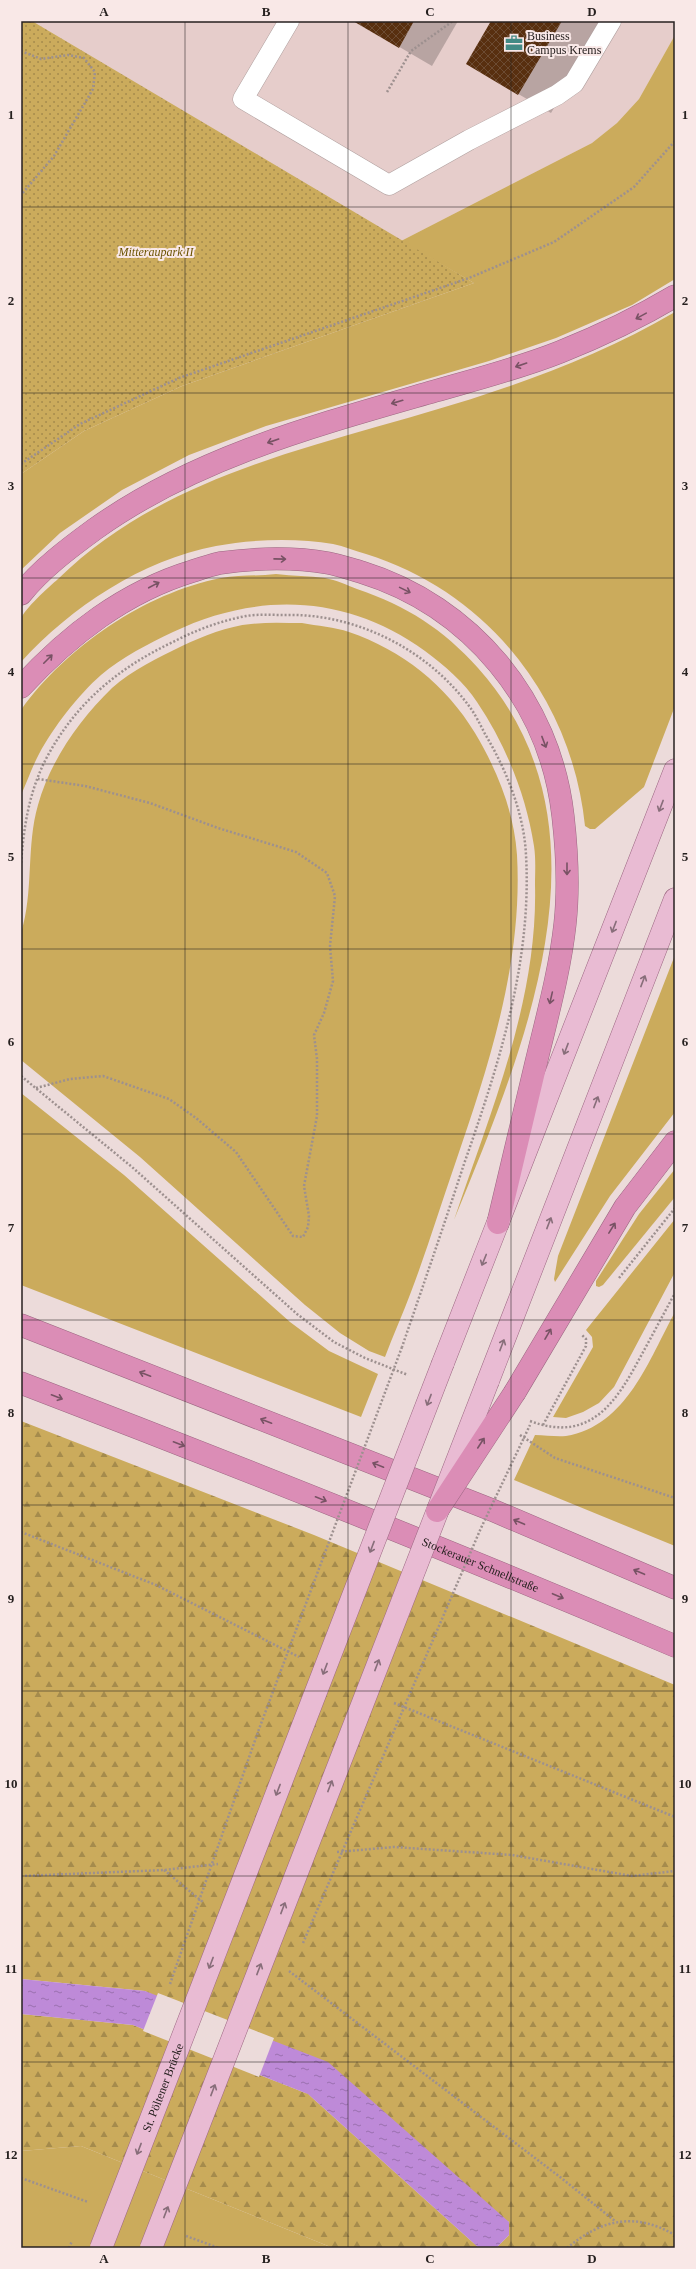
<svg xmlns="http://www.w3.org/2000/svg" width="696" height="2269" font-family="'Times New Roman',serif">
	<style>
		.built { fill: #e6cdcb }
		.green { fill: #cbab5c }
		.forest { fill: url(#forest-firs) }
		.park { fill: url(#park-dots) }
		.water { fill: url(#water-ripples) }
		.pier { fill: #ecdbda }
		.shadow { fill: #0003 }
		.building { fill: url(#building-cross-hatch) }
		.lines { fill: none; stroke-linecap: round; stroke-linejoin: round }
		.lane-casing { stroke: #b0a09f; stroke-width: 21 }
		.primary-casing { stroke: #9c6782; stroke-width: 23 }
		.highway-casing { stroke: #9c6782; stroke-width: 23 }
		.path { stroke: #9d908f; stroke-width: 2.5; stroke-dasharray: 2 2; stroke-linecap: butt }
		.lane { stroke: #fff; stroke-width: 20 }
		.primary { stroke: #e9bbd3; stroke-width: 22 }
		.highway { stroke: #db8db6; stroke-width: 22 }
		.primary-bridge-casing { stroke: #9c6782; stroke-width: 23; stroke-linecap: butt }
		.highway-bridge-casing { stroke: #9c6782; stroke-width: 23; stroke-linecap: butt }
		.path-bridge { stroke: #9d908f; stroke-width: 2.5; stroke-dasharray: 2 2; stroke-linecap: butt }
		.primary-bridge { stroke: #e9bbd3; stroke-width: 22 }
		.highway-bridge { stroke: #db8db6; stroke-width: 22 }
		.oneway { stroke: #785264 }
		.oneway2 { stroke: #886e7a }
		.grid { fill: none; stroke: #272120; stroke-width: 1; stroke-opacity: 0.55 }
		.labels { text-anchor: middle; dominant-baseline: central; stroke-width: 4; stroke-linejoin: round; paint-order: stroke }
		.poi-label { font-size: 12px; fill: #272120; stroke: #f9e8e7; text-anchor: start }
		.park-label { font-size: 12px; font-style: italic; fill: #6b5301; stroke: #f9e8e7 }
		.street-label { font-size: 12px; fill: #272120; stroke: #f9e8e7 }
		.neatline { fill: none; stroke: #272120; stroke-width: 1.5 }
		.grid-label { font-size: 13px; text-anchor: middle; font-weight: bold; fill: #272120 }
	</style>
	<defs>
		<pattern id="forest-firs" width="22" height="20" patternUnits="userSpaceOnUse"><rect width="22" height="20" fill="#cbab5c"/><path d="M5 1l3.5 6h-7zM16 11l3.5 6h-7z" fill="#a58b4c"/></pattern>
		<pattern id="park-dots" width="8" height="8" patternUnits="userSpaceOnUse"><rect width="8" height="8" fill="#cbab5c"/><path d="M2 2h.1M6 6h.1" fill="none" stroke="#a58b4c" stroke-width="1.8" stroke-linecap="round"/></pattern>
		<pattern id="water-ripples" width="26" height="14" patternUnits="userSpaceOnUse"><rect width="26" height="14" fill="#be8ad8"/><path d="M2 4q2-2 4 0t4 0M15 11q2-2 4 0t4 0" fill="none" stroke="#9a70af"/></pattern>
		<pattern id="building-cross-hatch" width="8" height="8" patternUnits="userSpaceOnUse"><rect width="8" height="8" fill="#582f0f"/><path d="M0 0l8 8M0 8l8-8" fill="none" stroke="#6c4b32"/></pattern>
	</defs>
	<rect width="100%" height="100%" fill="#ecdbda"/>
	<path class="built" d="M32 21H675V35L639 99 617 123 592 143 401 241Z"/>
	<g class="green">
		<path d="M675 35V279L632 305 556 338 489 361 266 426 189 455 122 490 60 533 21 570V474L84 431 182 386 474 283 401 241 592 143 617 123 639 99Z"/>
		<path d="M675 312V706L644 787 595 829H590L585 826C572 699 488 592 366 554 355 551 344 546 333 544 298 538 252 539 216 546 142 560 71 607 21 662 21 651 18 629 21 619 24 609 49 587 58 579 178 462 349 442 501 389 561 369 620 344 675 312Z"/>
		<path d="M276 574C293 576 309 576 325 578 336 580 347 585 357 589 407 606 443 629 478 668 621 828 523 1051 454 1220 490 1113 538 1001 535 885 535 873 536 859 534 846 526 795 506 745 477 702 465 683 444 665 425 651 348 595 258 591 173 632 148 644 122 657 101 675 78 695 53 728 39 754 32 767 27 782 21 795V710C66 647 145 593 221 578 239 575 259 576 276 574Z"/>
		<path d="M302 623C317 626 335 627 349 632 402 650 446 685 475 733 497 770 514 811 517 855 523 962 489 1065 455 1164 440 1207 427 1250 411 1292 403 1314 393 1335 385 1357L369 1351 340 1333 305 1305 140 1157 21 1060V933C34 892 26 846 38 805 50 761 80 719 112 688 132 670 158 658 182 646 203 636 228 626 251 624 268 622 285 623 302 623Z"/>
		<path d="M675 955V1112L610 1196 555 1282 554 1279 558 1256Z"/>
		<path d="M21 1093 124 1175 290 1322 329 1351 378 1374 361 1417 21 1285Z"/>
		<path d="M675 1169V1197L603 1285 599 1287 596 1286V1281L639 1214Z"/>
		<path d="M675 1219V1272L614 1387 599 1403 583 1412 566 1418 553 1417 593 1347 592 1337 586 1330Z"/>
		<path d="M675 1312V1546L514 1480 535 1435C545 1435 556 1437 566 1436 627 1426 649 1359 675 1312Z"/>
		<path d="M81 2146 328 2246 329 2248H26L21 2246V2151Z"/>
	</g>
	<g class="forest">
		<path d="M21 1421 314 1535 675 1685V2248H496L509 2235V2222L145 1991 21 1979Z"/>
		<path d="M21 2014 133 2025 308 2094 479 2248H329L328 2246 81 2146 21 2151Z"/>
	</g>
	<path class="park" d="M21 21H32L474 283 182 386 84 431 21 474Z"/>
	<path class="water" d="M21 1979 145 1991 328 2062 509 2222V2235L496 2248H479L308 2094 133 2025 21 2014Z"/>
	<path class="pier" d="M158 1993 274 2038 259 2077 143 2031Z"/>
	<g class="shadow">
		<path d="M355 21H458L432 66Z"/>
		<path d="M492 21H606L551 113 467 64Z"/>
	</g>
	<g class="building">
		<path d="M353 21H414L399 48Z"/>
		<path d="M491 21H562L518 95 466 64Z"/>
	</g>
	<g class="lines">
		<g class="lane-casing">
			<path id="lane" d="M289 21 243 99 389 185 469 140 557 95 574 83 611 21"/>
		</g>
		<g class="primary-casing">
			<g id="primary">
				<path d="M443 1363 675 770"/>
				<path d="M488 1381 675 899"/>
			</g>
		</g>
		<g class="highway-casing">
			<g id="highway">
				<path d="M21 594C41 569 69 548 95 529 196 457 317 425 435 391 477 379 520 368 560 352 600 336 638 318 675 296"/>
				<path d="M21 687C69 635 124 592 193 571 202 568 211 565 220 563 256 558 293 557 328 563 339 565 350 569 361 572 471 606 550 701 563 816 567 851 569 888 565 924 560 970 547 1017 536 1063 523 1116 511 1170 498 1223"/>
				<path d="M21 1325 492 1510 675 1588"/>
				<path id="s1" d="M21 1383C241 1467 458 1554 675 1646"/>
				<path d="M515 1392 625 1207 675 1142"/>
			</g>
		</g>
		<g class="path">
			<path d="M21 51 41 59 68 55 84 58 95 72 93 89 54 156 21 195"/>
			<path d="M387 92 411 51 453 21"/>
			<path d="M21 464 80 424 179 378 469 278 554 242 634 187 675 141"/>
			<path d="M21 863C24 826 29 791 47 757 76 703 118 668 173 642 196 630 220 621 246 616 258 614 272 615 285 615 355 613 427 649 469 706 475 714 480 724 485 734 506 769 524 813 526 855 532 962 499 1064 464 1164 444 1225 423 1286 402 1347"/>
			<path d="M21 1076 132 1167 297 1314 334 1342 365 1358 408 1375"/>
			<path d="M36 1088 70 1079 103 1076 169 1099 196 1118 236 1152 293 1236 303 1237 308 1227 309 1216 304 1186 317 1116V1059L314 1035 324 1013 333 981 330 946 335 896 327 873 296 852 218 828 150 803 85 786 38 779"/>
			<path d="M619 1278 675 1208"/>
			<path d="M530 1421C591 1444 617 1401 642 1354 653 1334 664 1313 675 1293"/>
			<path d="M543 1425 586 1346V1339L582 1335"/>
			<path d="M520 1435 555 1458 675 1498"/>
			<path d="M21 1532 156 1585 299 1657"/>
			<path d="M394 1703 675 1817"/>
			<path d="M337 1852 394 1847 512 1855 632 1876 675 1871"/>
			<path d="M164 1870 204 1903"/>
			<path d="M21 1876 164 1870 218 1864"/>
			<path d="M289 1971 560 2177 615 2221"/>
			<path d="M21 2178 88 2202"/>
			<path d="M186 2236 219 2248"/>
			<path d="M567 2248C602 2219 635 2212 675 2235"/>
		</g>
		<use href="#lane" class="lane"/>
		<use href="#primary" class="primary"/>
		<use href="#highway" class="highway"/>
		<g class="primary-bridge-casing">
			<g id="primary-bridge">
				<path id="s2" d="M101 2248 443 1363"/>
				<path d="M151 2248 488 1381"/>
			</g>
		</g>
		<g class="highway-bridge-casing">
			<path id="highway-bridge" d="M437 1511 515 1392"/>
		</g>
		<g class="path-bridge">
			<path d="M303 1943 481 1528 530 1425"/>
			<path d="M170 1984 259 1729 402 1347"/>
			<path d="M69 2248 72 2241"/>
		</g>
		<use href="#primary-bridge" class="primary-bridge"/>
		<use href="#highway-bridge" class="highway-bridge"/>
	</g>
	<defs><path id="oneway-shaft" d="M-6 0H5M1.5-3L5.5 0L1.5 3" fill="none" stroke-width="1.6" stroke-linecap="round" stroke-linejoin="round"/></defs>
	<g class="oneway">
		<use href="#oneway-shaft" transform="translate(641 316) rotate(151)"/>
		<use href="#oneway-shaft" transform="translate(521 365) rotate(161)"/>
		<use href="#oneway-shaft" transform="translate(397 402) rotate(164)"/>
		<use href="#oneway-shaft" transform="translate(273 441) rotate(161)"/>
		<use href="#oneway-shaft" transform="translate(280 559) rotate(1)"/>
		<use href="#oneway-shaft" transform="translate(154 585) rotate(-28)"/>
		<use href="#oneway-shaft" transform="translate(405 590) rotate(26)"/>
		<use href="#oneway-shaft" transform="translate(48 659) rotate(-45)"/>
		<use href="#oneway-shaft" transform="translate(544 742) rotate(69)"/>
		<use href="#oneway-shaft" transform="translate(567 869) rotate(90)"/>
		<use href="#oneway-shaft" transform="translate(551 998) rotate(103)"/>
		<use href="#oneway-shaft" transform="translate(612 1228) rotate(-58)"/>
		<use href="#oneway-shaft" transform="translate(548 1334) rotate(-60)"/>
		<use href="#oneway-shaft" transform="translate(145 1374) rotate(-159)"/>
		<use href="#oneway-shaft" transform="translate(57 1397) rotate(21)"/>
		<use href="#oneway-shaft" transform="translate(266 1421) rotate(-159)"/>
		<use href="#oneway-shaft" transform="translate(481 1443) rotate(-57)"/>
		<use href="#oneway-shaft" transform="translate(179 1444) rotate(21)"/>
		<use href="#oneway-shaft" transform="translate(378 1465) rotate(-158)"/>
		<use href="#oneway-shaft" transform="translate(321 1499) rotate(22)"/>
		<use href="#oneway-shaft" transform="translate(519 1522) rotate(-157)"/>
		<use href="#oneway-shaft" transform="translate(639 1572) rotate(-157)"/>
		<use href="#oneway-shaft" transform="translate(558 1596) rotate(23)"/>
	</g>
	<g class="oneway2">
		<use href="#oneway-shaft" transform="translate(661 806) rotate(111)"/>
		<use href="#oneway-shaft" transform="translate(614 927) rotate(111)"/>
		<use href="#oneway-shaft" transform="translate(643 981) rotate(-69)"/>
		<use href="#oneway-shaft" transform="translate(566 1049) rotate(111)"/>
		<use href="#oneway-shaft" transform="translate(596 1102) rotate(-69)"/>
		<use href="#oneway-shaft" transform="translate(549 1223) rotate(-69)"/>
		<use href="#oneway-shaft" transform="translate(484 1260) rotate(112)"/>
		<use href="#oneway-shaft" transform="translate(502 1345) rotate(-69)"/>
		<use href="#oneway-shaft" transform="translate(429 1400) rotate(111)"/>
		<use href="#oneway-shaft" transform="translate(372 1547) rotate(111)"/>
		<use href="#oneway-shaft" transform="translate(377 1665) rotate(-69)"/>
		<use href="#oneway-shaft" transform="translate(325 1669) rotate(111)"/>
		<use href="#oneway-shaft" transform="translate(330 1786) rotate(-69)"/>
		<use href="#oneway-shaft" transform="translate(278 1790) rotate(111)"/>
		<use href="#oneway-shaft" transform="translate(283 1908) rotate(-69)"/>
		<use href="#oneway-shaft" transform="translate(211 1963) rotate(111)"/>
		<use href="#oneway-shaft" transform="translate(259 1969) rotate(-69)"/>
		<use href="#oneway-shaft" transform="translate(213 2090) rotate(-69)"/>
		<use href="#oneway-shaft" transform="translate(139 2149) rotate(111)"/>
		<use href="#oneway-shaft" transform="translate(166 2212) rotate(-69)"/>
	</g>
	<path class="grid" d="M185 21V2248M348 21V2248M511 21V2248M21 207H675M21 393H675M21 578H675M21 764H675M21 949H675M21 1134H675M21 1320H675M21 1505H675M21 1691H675M21 1876H675M21 2062H675"/>
	<defs>
		<g id="office-bare" transform="scale(1.38)"><path d="M-6-3h4V-5.5h4V-3h4V5H-6ZM-1-4.5V-3h2v-1.5ZM-6 0V1H6V0Z" fill="#438a85" stroke="#f9e8e7" stroke-width="2.5" paint-order="stroke"/></g>
	</defs>
	<g fill-rule="evenodd">
		<use href="#office-bare" x="514" y="43"/>
	</g>
	<g class="labels">
		<g class="poi-label">
			<text x="527" y="36">Business<tspan x="527" dy="14">Campus Krems</tspan></text>
		</g>
		<g class="park-label">
			<text x="156" y="252">Mitteraupark II</text>
		</g>
		<g class="street-label">
			<text stroke="none"><textPath href="#s1" startOffset="494">Stockerauer Schnellstraße</textPath></text>
			<text stroke="none"><textPath href="#s2" startOffset="172">St. Pöltener Brücke</textPath></text>
		</g>
	</g>
	<rect width="696" height="2269" fill="none" stroke="#f9e8e7" stroke-width="44"/>
	<rect x="22" y="22" width="652" height="2225" class="neatline"/>
	<g class="grid-label">
		<text x="104" y="16">A</text>
		<text x="266" y="16">B</text>
		<text x="430" y="16">C</text>
		<text x="592" y="16">D</text>
		<text x="11" y="119">1</text>
		<text x="685" y="119">1</text>
		<text x="11" y="305">2</text>
		<text x="685" y="305">2</text>
		<text x="11" y="490">3</text>
		<text x="685" y="490">3</text>
		<text x="11" y="676">4</text>
		<text x="685" y="676">4</text>
		<text x="11" y="861">5</text>
		<text x="685" y="861">5</text>
		<text x="11" y="1046">6</text>
		<text x="685" y="1046">6</text>
		<text x="11" y="1232">7</text>
		<text x="685" y="1232">7</text>
		<text x="11" y="1417">8</text>
		<text x="685" y="1417">8</text>
		<text x="11" y="1603">9</text>
		<text x="685" y="1603">9</text>
		<text x="11" y="1788">10</text>
		<text x="685" y="1788">10</text>
		<text x="11" y="1973">11</text>
		<text x="685" y="1973">11</text>
		<text x="11" y="2159">12</text>
		<text x="685" y="2159">12</text>
		<text x="104" y="2263">A</text>
		<text x="266" y="2263">B</text>
		<text x="430" y="2263">C</text>
		<text x="592" y="2263">D</text>
	</g>
</svg>
